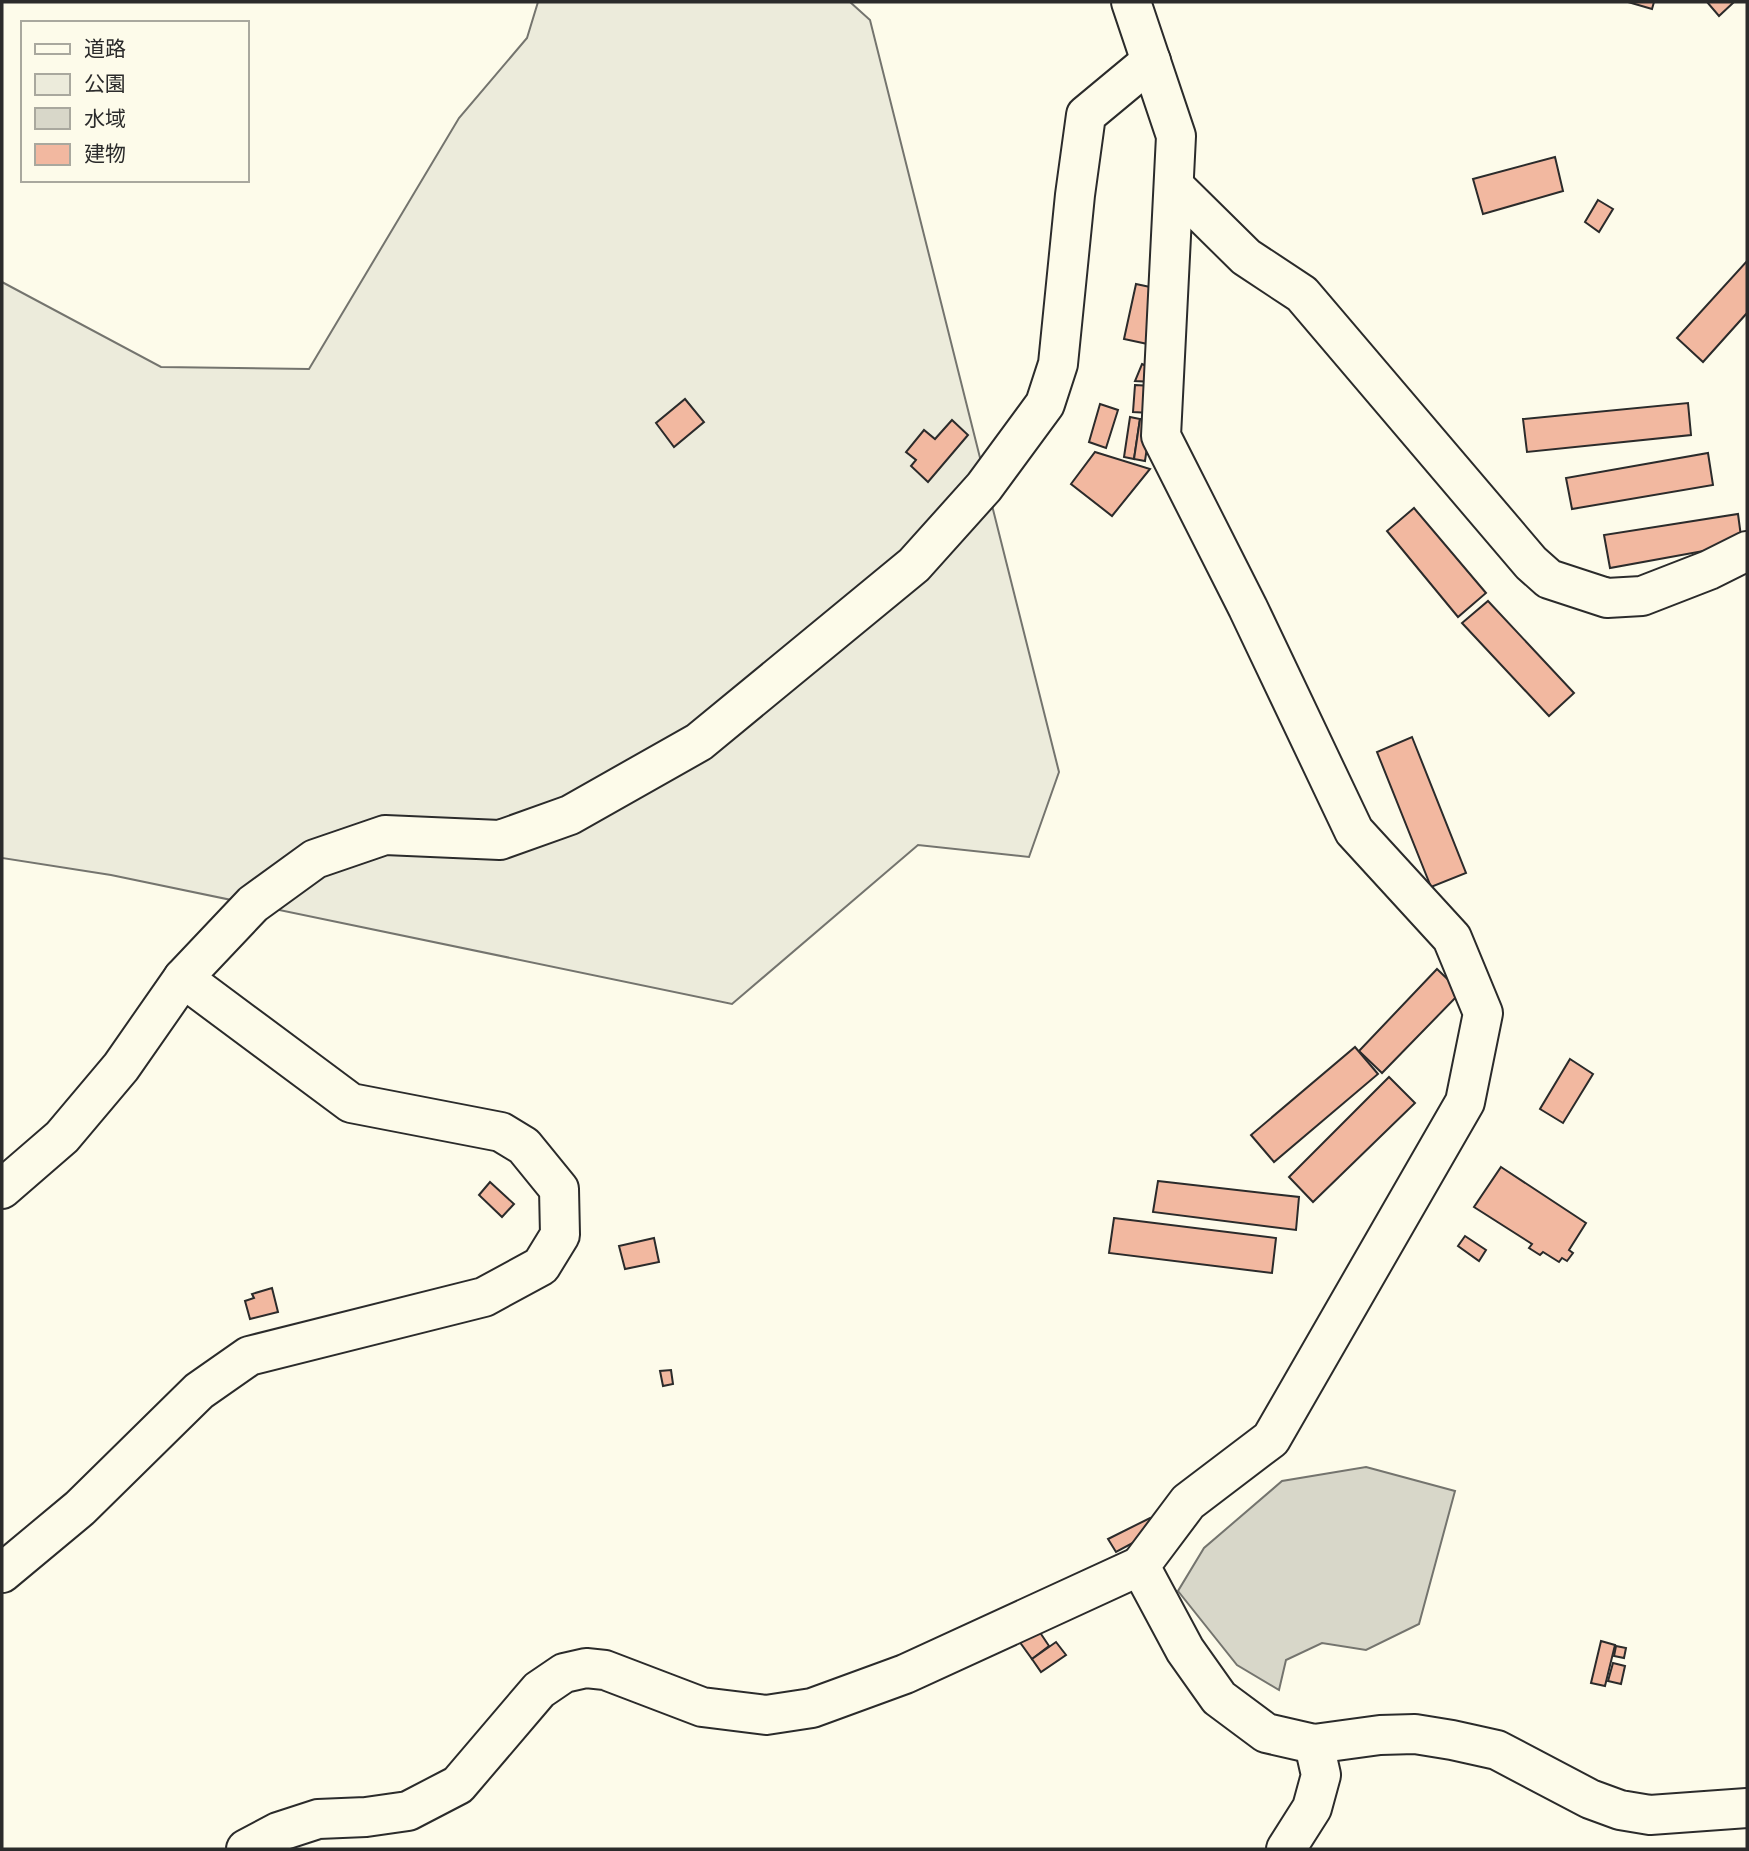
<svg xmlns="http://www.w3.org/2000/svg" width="1749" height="1851" font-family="'DM Sans','Noto Sans JP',sans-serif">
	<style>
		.green { fill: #ecebdb; stroke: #74746e; stroke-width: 2 }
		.water { fill: #d8d7c9; stroke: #74746e; stroke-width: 2 }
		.building { fill: #f2b8a0; stroke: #2b2b2b; stroke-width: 2 }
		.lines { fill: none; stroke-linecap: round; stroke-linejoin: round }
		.minor-casing { stroke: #2b2b2b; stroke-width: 42 }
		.minor { stroke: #fdfbea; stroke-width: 38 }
	</style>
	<rect width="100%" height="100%" fill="#fdfbea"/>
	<path class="green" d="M538 2H850L870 20 1059 772 1029 857 918 845 732 1004 111 875 2 858V282L161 367 309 369 459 118 527 38Z"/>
	<path class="water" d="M1366 1467 1455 1491 1419 1624 1366 1650 1322 1643 1286 1660 1279 1690 1237 1665 1178 1591 1204 1548 1282 1481Z"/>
	<g class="building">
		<path d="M1628 2H1654L1652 9Z"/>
		<path d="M1707 2H1734L1719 16Z"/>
		<path d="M1555 157 1563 191 1483 214 1473 179Z"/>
		<path d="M1598 200 1613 209 1599 232 1585 222Z"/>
		<path d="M1747 261V313L1703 362 1677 338Z"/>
		<path d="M1136 284 1169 291 1157 346 1124 339Z"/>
		<path d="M1142 364 1155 370 1153 382 1135 381Z"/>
		<path d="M1135 385 1152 386 1150 413 1133 412Z"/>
		<path d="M685 399 704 422 674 447 656 423Z"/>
		<path d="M1688 403 1691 435 1527 452 1523 419Z"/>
		<path d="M1100 404 1118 410 1106 448 1089 442Z"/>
		<path d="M1130 417 1140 419 1134 459 1124 457Z"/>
		<path d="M1140 419 1151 420 1145 461 1134 459Z"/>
		<path d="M952 420 968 435 928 482 911 466 916 460 906 452 924 430 935 439Z"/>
		<path d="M1095 452 1150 469 1112 516 1071 484Z"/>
		<path d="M1708 453 1713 485 1572 509 1566 478Z"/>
		<path d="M1414 508 1486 593 1458 617 1387 531Z"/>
		<path d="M1738 514 1742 544 1610 568 1604 535Z"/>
		<path d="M1488 601 1574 693 1549 716 1462 623Z"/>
		<path d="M1412 737 1466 873 1431 887 1377 752Z"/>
		<path d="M1437 969 1461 992 1382 1073 1359 1051Z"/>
		<path d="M1355 1047 1378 1074 1274 1162 1251 1135Z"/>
		<path d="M1570 1059 1593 1074 1563 1123 1540 1109Z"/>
		<path d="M1389 1077 1415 1103 1313 1202 1289 1177Z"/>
		<path d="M1501 1167 1586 1223 1569 1250 1573 1253 1567 1261 1562 1258 1559 1262 1543 1252 1540 1255 1529 1248 1532 1244 1474 1207Z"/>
		<path d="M1158 1181 1299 1197 1296 1230 1153 1212Z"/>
		<path d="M490 1182 514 1204 502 1217 479 1195Z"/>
		<path d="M1114 1218 1276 1238 1272 1273 1109 1253Z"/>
		<path d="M1465 1236 1486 1250 1479 1261 1458 1246Z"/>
		<path d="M654 1238 659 1262 625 1269 619 1246Z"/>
		<path d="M272 1288 278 1312 250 1319 245 1301 254 1298 252 1294Z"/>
		<path d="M671 1370 673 1384 663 1386 660 1371Z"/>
		<path d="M1150 1518 1157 1530 1116 1552 1108 1539Z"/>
		<path d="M1037 1628 1049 1646 1032 1659 1019 1641Z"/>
		<path d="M1601 1641 1615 1645 1605 1686 1591 1683Z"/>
		<path d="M1056 1642 1066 1655 1041 1672 1032 1659Z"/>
		<path d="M1616 1646 1626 1648 1624 1658 1614 1656Z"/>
		<path d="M1613 1663 1625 1666 1621 1684 1608 1681Z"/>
	</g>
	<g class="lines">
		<g class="minor-casing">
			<g id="minor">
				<path d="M1131 2 1176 136 1161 436 1248 608 1354 831 1452 938 1483 1013 1465 1102 1271 1439 1188 1502 1140 1566 1185 1650 1219 1698 1266 1733 1314 1744 1380 1735 1415 1734 1452 1740 1497 1750 1590 1799 1620 1810 1650 1815 1747 1808"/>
				<path d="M1174 186 1246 257 1302 294 1531 563 1549 579 1607 598 1642 596 1709 570 1747 551"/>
				<path d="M2 1189 62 1137 121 1067 183 978 253 904 315 859 385 835 500 840 570 815 699 742 914 565 984 487 1045 404 1058 364 1075 195 1086 115 1151 61"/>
				<path d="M2 1573 80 1508 199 1391 249 1356 484 1297 541 1266 560 1235 559 1189 524 1146 501 1132 351 1103 183 978"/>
				<path d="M246 1849 278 1832 318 1819 366 1817 408 1811 458 1785 539 1690 564 1673 586 1668 605 1670 702 1707 766 1715 812 1708 905 1674 1140 1566"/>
				<path d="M1286 1849 1312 1808 1321 1775 1314 1744"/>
			</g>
		</g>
		<use href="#minor" class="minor"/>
	</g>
	<rect width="1749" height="1851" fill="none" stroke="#2b2b2b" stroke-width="7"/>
	<rect x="21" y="21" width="228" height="161" fill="#fdfbea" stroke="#a9a89e" stroke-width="2"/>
	<rect x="35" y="44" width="35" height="10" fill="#fdfbea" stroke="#a9a89e" stroke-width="2"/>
	<text x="84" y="56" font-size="21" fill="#2b2b2b">道路</text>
	<rect x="35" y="74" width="35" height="21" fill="#ecebdb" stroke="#a9a89e" stroke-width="2"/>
	<text x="84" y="91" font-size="21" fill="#2b2b2b">公園</text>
	<rect x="35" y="108" width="35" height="21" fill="#d8d7c9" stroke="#a9a89e" stroke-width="2"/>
	<text x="84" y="126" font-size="21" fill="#2b2b2b">水域</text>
	<rect x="35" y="144" width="35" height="21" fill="#f2b8a0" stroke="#a9a89e" stroke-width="2"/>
	<text x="84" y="161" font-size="21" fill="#2b2b2b">建物</text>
</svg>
